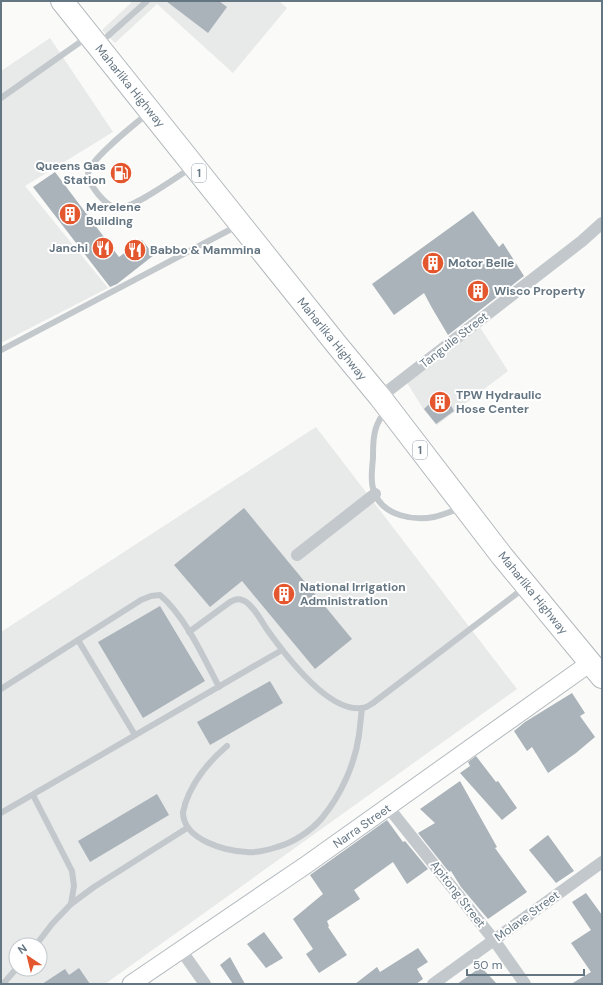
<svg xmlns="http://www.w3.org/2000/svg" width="603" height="985" font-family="'DM Sans',sans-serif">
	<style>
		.built { fill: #e8e9e9; fill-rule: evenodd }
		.building { fill: #aab3b9 }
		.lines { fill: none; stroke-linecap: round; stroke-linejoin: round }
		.secondary-casing { stroke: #b3babf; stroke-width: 19 }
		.highway-casing { stroke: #b4b9bd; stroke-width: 24 }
		.lane { stroke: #c3c8cc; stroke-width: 6 }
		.street { stroke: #c3c8cc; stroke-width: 12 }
		.secondary { stroke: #fff; stroke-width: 17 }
		.highway { stroke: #fff; stroke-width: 22 }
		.labels { text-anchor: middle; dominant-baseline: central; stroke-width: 4; stroke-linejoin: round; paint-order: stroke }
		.shield { fill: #fff; stroke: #939fa8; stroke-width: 1 }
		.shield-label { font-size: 11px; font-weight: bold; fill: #657683 }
		.street-label { font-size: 12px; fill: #657683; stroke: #fff }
		.poi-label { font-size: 12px; font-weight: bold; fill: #657683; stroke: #fff; text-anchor: start }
	</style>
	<rect width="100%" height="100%" fill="#fafaf8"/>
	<g class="built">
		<path d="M133 1H279L287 8 233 73 157 4 115 43 102 30Z"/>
		<path d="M50 38 113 132 25 186 108 288 1 343V71Z"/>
		<path d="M478 324 508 371 437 425 424 410 406 381Z"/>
		<path d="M316 427 517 689 105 984H1V632ZM16 945H40V969H16Z"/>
	</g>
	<g class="building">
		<path d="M166 1H219L227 7 208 33Z"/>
		<path d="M55 172 119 257 142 240 154 255 117 284 110 287 33 187Z"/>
		<path d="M473 211 499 247 503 243 524 276 448 335 432 308 424 293 394 315 372 284Z"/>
		<path d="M443 391 454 411 436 424 424 409Z"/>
		<path d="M244 508 352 639 315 669 242 581 210 607 174 565Z"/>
		<path d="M160 606 205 681 143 718 98 642Z"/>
		<path d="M270 681 283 703 210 745 197 722Z"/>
		<path d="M572 693 585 713 580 716 595 737 576 753 548 773 532 747 527 751 514 731 525 722Z"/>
		<path d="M476 756 496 782 498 781 517 808 502 820 460 773 470 766 468 762Z"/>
		<path d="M460 781 497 847 495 848 527 892 488 919 461 887 451 871 449 872 418 833 435 823 420 809Z"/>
		<path d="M157 794 169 815 90 862 78 841Z"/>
		<path d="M387 820 403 842 405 841 428 869 407 884 393 862 354 890 360 899 327 921 329 926 328 927 347 955 319 973 306 954 313 949 293 919 323 894 310 875Z"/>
		<path d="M548 835 574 871 556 883 529 850Z"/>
		<path d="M586 893 602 915V984H571L591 972 571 943 591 930 572 902Z"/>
		<path d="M264 932 283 958 266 968 247 944Z"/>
		<path d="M418 948 428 962 417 969 423 979 416 984H355L377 967 380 972Z"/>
		<path d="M230 957 245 984H233L220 965Z"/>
		<path d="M481 967 497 984H457Z"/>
		<path d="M79 968 90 984H42L65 969 69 975Z"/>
	</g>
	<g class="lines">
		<g class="secondary-casing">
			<path id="secondary" d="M131 984 306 865 590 663"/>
		</g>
		<g class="highway-casing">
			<path id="highway" d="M62 1 337 345 380 397 502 556 602 677"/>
		</g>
		<g class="lane">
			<path d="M100 43 147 1"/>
			<path d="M1 98 86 38"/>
			<path d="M148 113C133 126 99 152 90 168 85 177 90 183 95 190 99 196 108 206 116 208 129 212 178 176 191 168"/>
			<path d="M1 350 237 226"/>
			<path d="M386 411C384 414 380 418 379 421 373 431 373 446 373 458 372 469 370 484 375 494 384 516 414 521 434 517 443 515 452 511 461 508"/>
			<path d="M189 632 230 602C234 600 238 598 242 600 251 602 261 620 266 628 283 652 328 713 362 708 365 708 370 705 373 703L524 588"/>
			<path d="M78 640 135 735"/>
			<path d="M1 689 141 600 151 596 160 595C185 616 204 658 219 687"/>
			<path d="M227 746C208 762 193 781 185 804 185 807 183 810 183 813 184 840 225 851 247 852 257 853 268 850 277 847 293 843 312 830 322 818 341 795 355 764 359 735 360 726 361 717 362 708"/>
			<path d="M33 795 72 871 74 886 71 904"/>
			<path d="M1 813 282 650"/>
			<path d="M36 945 52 924 71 904 94 887 187 828"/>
			<path d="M3 984 16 969"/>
		</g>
		<g class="street">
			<path d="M380 397 582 241 602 223"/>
			<path d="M297 555 375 494"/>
			<path d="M388 807 494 940 525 984"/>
			<path d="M181 950 205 984"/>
			<path d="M433 984 602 862"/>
		</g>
		<use href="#secondary" class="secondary"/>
		<use href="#highway" class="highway"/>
	</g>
	<defs>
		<g id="fuel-disc" transform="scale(1.15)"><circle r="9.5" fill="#e4572e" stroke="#fff"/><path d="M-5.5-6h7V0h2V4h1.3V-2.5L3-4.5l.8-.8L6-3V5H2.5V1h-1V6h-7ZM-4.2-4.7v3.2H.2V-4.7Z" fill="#fff"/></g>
		<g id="building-disc" transform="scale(1.15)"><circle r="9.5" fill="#e4572e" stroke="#fff"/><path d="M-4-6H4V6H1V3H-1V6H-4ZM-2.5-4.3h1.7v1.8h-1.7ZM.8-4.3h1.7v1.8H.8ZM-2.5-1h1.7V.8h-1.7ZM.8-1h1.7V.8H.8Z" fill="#fff"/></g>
		<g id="restaurant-disc" transform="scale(1.15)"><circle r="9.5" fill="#e4572e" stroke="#fff"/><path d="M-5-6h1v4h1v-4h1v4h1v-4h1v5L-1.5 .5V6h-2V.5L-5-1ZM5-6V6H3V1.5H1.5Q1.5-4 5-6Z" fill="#fff"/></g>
	</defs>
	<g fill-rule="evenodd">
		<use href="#fuel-disc" x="121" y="173"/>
		<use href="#building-disc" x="70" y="214"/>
		<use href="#restaurant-disc" x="103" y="248"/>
		<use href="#restaurant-disc" x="135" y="250"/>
		<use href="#building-disc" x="433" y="263"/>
		<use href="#building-disc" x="478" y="291"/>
		<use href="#building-disc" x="440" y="402"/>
		<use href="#building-disc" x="284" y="594"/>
	</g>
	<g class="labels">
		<g class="shield">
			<rect x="192" y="164" width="14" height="18" rx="3"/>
			<rect x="413" y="441" width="14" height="18" rx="3"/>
		</g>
		<g class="shield-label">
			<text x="199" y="173">1</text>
			<text x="420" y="450">1</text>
		</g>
		<g class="street-label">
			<text transform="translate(130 86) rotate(51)">Maharlika Highway</text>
			<text transform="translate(332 339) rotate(51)">Maharlika Highway</text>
			<text transform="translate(454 340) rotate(-38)">Tanguile Street</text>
			<text transform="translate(533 593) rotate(51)">Maharlika Highway</text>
			<text transform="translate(362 826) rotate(-35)">Narra Street</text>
			<text transform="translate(458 894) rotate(52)">Apitong Street</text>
			<text transform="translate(527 916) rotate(-36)">Molave Street</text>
		</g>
		<g class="poi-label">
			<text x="106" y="166" text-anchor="end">Queens Gas<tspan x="106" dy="14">Station</tspan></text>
			<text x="86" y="207">Merelene<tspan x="86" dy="14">Building</tspan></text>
			<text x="88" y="248" text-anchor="end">Janchi</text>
			<text x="150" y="250">Babbo &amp; Mammina</text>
			<text x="448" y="263">Motor Belle</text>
			<text x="494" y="291">Wisco Property</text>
			<text x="456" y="395">TPW Hydraulic<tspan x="456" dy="14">Hose Center</tspan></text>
			<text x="300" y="587">National Irrigation<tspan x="300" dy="14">Administration</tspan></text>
		</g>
	</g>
	<rect width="603" height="985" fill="none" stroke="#657683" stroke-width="4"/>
	<g transform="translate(28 957) rotate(325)"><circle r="19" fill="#ffffff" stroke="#c1c8cd"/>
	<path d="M0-3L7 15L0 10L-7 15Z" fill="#e4572e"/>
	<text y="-6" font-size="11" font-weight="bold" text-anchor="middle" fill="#657683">N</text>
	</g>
	<path d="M467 969v6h117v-6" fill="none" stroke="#657683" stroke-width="2"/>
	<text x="473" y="969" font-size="12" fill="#657683" stroke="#ffffff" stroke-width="3" paint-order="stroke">50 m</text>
</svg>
